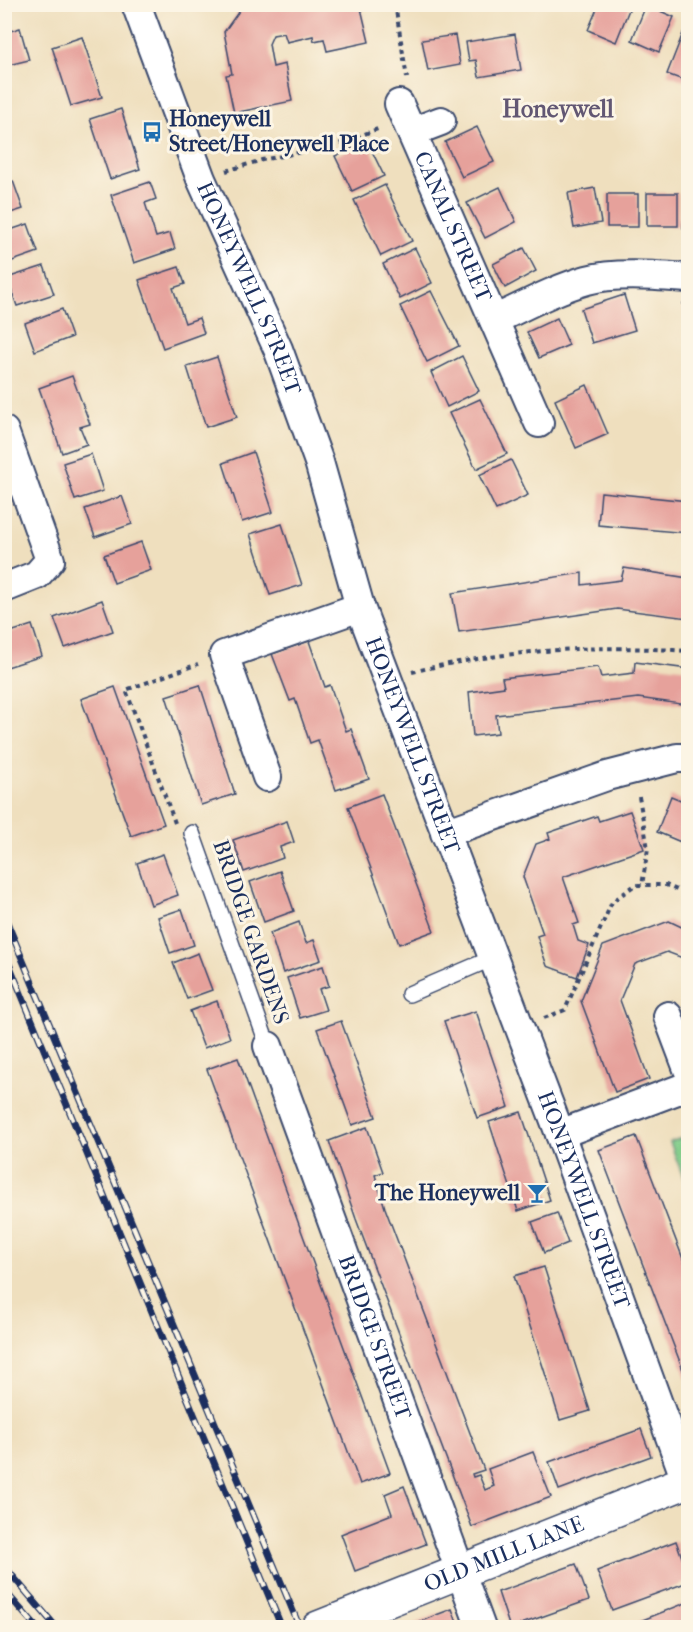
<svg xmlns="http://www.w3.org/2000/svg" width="693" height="1632" font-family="'IM FELL French Canon',serif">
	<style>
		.green { fill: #84ce8b; stroke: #507e74; stroke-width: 1.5 }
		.building { fill: #e6a19b }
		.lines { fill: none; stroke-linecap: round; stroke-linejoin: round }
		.lane-casing { stroke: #3b496c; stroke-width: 18 }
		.street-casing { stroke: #3b496c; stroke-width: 32 }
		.highway-casing { stroke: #3b496c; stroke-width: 36 }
		.path { stroke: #3b496c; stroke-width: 4; stroke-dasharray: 4.5 4.5; stroke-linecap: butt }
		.lane { stroke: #fff; stroke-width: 15 }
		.street { stroke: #fff; stroke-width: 28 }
		.highway { stroke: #fff; stroke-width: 33 }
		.rail-casing { stroke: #1b2f5e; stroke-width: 7 }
		.rail { stroke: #fcf5e5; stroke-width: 4.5; stroke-dasharray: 14; stroke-linecap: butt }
		.labels { text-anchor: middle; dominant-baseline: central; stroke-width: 6; stroke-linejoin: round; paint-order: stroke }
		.poi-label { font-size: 22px; font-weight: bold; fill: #1b2f5e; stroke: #fcf5e5; text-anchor: start }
		.street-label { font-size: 22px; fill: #1b2f5e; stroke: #fcf5e5 }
		.neighbourhood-label { font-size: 24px; font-weight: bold; fill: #625773; stroke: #fcf5e5 }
	</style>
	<rect width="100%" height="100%" fill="#fcf5e5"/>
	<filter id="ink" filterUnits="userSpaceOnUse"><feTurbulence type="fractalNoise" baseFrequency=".0167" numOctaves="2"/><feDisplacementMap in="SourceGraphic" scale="12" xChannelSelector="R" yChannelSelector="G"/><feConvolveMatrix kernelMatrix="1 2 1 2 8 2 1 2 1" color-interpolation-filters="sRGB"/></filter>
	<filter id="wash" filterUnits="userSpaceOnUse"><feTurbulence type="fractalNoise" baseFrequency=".008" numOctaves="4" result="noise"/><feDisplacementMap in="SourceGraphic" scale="24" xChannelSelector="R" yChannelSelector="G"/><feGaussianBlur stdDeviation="1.35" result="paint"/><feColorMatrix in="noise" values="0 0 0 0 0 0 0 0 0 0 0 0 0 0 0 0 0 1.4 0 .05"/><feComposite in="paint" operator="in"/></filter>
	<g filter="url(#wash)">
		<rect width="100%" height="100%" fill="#efdfbe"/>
		<path class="green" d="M688 1136V1190L670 1142Z"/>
		<g id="blocks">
			<g class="building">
				<path d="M244 4H360L369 42 327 51 324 39 314 41 313 36 287 42 284 33 273 35 269 44 273 67 285 64 292 101 234 113 226 75 232 74 224 32Z"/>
				<path d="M599 4H625L630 7 616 42 588 30Z"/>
				<path d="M646 5 674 17 659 52 632 40Z"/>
				<path d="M687 23 688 24V82L667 74Z"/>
				<path d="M20 28 29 60 4 66V33Z"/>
				<path d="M515 34 521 70 479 77 476 60 469 61 466 42Z"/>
				<path d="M455 35 460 65 428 71 422 40Z"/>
				<path d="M82 37 102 97 71 106 52 47Z"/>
				<path d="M121 109 140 169 110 179 90 119Z"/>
				<path d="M477 127 494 162 462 177 445 142Z"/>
				<path d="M367 141 384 176 352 191 335 156Z"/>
				<path d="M13 181 23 209 4 215V184Z"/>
				<path d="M150 182 156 199 145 203 156 237 170 233 175 249 134 263 111 195Z"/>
				<path d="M385 185 412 241 381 256 354 200Z"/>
				<path d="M500 187 516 222 485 238 467 203Z"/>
				<path d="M595 188 601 223 574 228 568 193Z"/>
				<rect x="647" y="193" width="31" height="33"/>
				<rect x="607" y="194" width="31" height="33"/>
				<path d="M686 197H688V229L683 228Z"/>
				<path d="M28 224 38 252 4 264V232Z"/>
				<path d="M415 248 432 283 400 299 383 264Z"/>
				<path d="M524 248 536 271 505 288 493 264Z"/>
				<path d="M44 266 54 294 17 306 7 278Z"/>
				<path d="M179 267 185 284 173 288 185 323 199 318 204 333 163 348 139 280Z"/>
				<path d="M431 291 459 346 427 362 400 306Z"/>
				<path d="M624 295 635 330 592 343 581 309Z"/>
				<path d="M688 302V332L686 333 683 303Z"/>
				<path d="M62 309 72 337 35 351 25 323Z"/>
				<path d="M557 318 569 345 539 358 527 332Z"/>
				<path d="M462 356 479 391 447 407 431 372Z"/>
				<path d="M217 357 237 417 206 427 187 367Z"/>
				<path d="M72 376 90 424 80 427 87 444 62 453 39 388Z"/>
				<path d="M587 385 608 434 576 448 555 400Z"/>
				<path d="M480 399 507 454 476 469 449 413Z"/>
				<path d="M253 452 273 512 242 522 223 463Z"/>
				<path d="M91 454 103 491 75 500 63 463Z"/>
				<path d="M511 460 528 495 496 510 479 475Z"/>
				<path d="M601 492 688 501V533L598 525Z"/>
				<path d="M122 496 132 524 95 537 85 509Z"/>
				<path d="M282 524 302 585 270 595 250 534Z"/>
				<path d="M141 542 151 570 114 583 104 555Z"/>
				<path d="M624 568 688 578V618L617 609 459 632 452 593 582 573V585L621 580Z"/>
				<path d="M102 600 113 631 65 648 54 618Z"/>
				<path d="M32 625 42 656 4 668V634Z"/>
				<path d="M309 641 325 687 330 685 346 731 351 729 369 779 336 790 318 740 310 743 295 699 290 701 272 654Z"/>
				<path d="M635 662 688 669V705L638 698 496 715 498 733 473 736 469 692 504 687 502 678 598 667 601 677 634 673Z"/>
				<path d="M200 685 235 794 201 805 166 696Z"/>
				<path d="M115 687 164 824 131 836 81 699Z"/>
				<path d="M382 794 434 931 399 944 348 807Z"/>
				<path d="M671 796 688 803V845L657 832Z"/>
				<path d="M630 811 644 849 563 877 579 923 573 925 578 941 589 945 577 977 547 966 537 936 543 934 523 877 536 844 550 839 548 833 597 816 599 821Z"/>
				<path d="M287 821 294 842 280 847 283 858 244 872 233 840Z"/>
				<path d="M163 854 178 895 151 905 137 863Z"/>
				<path d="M280 871 294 911 264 922 250 882Z"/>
				<path d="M182 909 194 945 170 953 158 917Z"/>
				<path d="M669 921 688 930V960L667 952 635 964 620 1000 649 1079 615 1092 581 1001 603 946Z"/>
				<path d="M299 922 306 943 314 940 321 960 283 973 270 933Z"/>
				<path d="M198 953 212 990 187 999 173 963Z"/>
				<path d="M323 966 329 986 319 989 326 1010 300 1018 287 978Z"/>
				<path d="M217 1001 230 1038 204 1048 190 1011Z"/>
				<path d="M476 1011 509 1107 477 1118 444 1021Z"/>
				<path d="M341 1021 376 1117 352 1125 317 1029Z"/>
				<path d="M238 1058 390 1473 360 1484 207 1069Z"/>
				<path d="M521 1112 550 1200 518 1211 489 1122Z"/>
				<path d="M367 1127 383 1172 375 1175 385 1208 484 1470 472 1474 473 1477 479 1475 485 1490 494 1486 488 1469 533 1452 551 1497 472 1527 356 1219 329 1141Z"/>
				<path d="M636 1136 688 1272V1383L599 1150Z"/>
				<path d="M557 1213 568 1243 544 1253 532 1222Z"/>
				<path d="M544 1267 590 1411 560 1420 514 1276Z"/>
				<path d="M641 1429 651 1456 559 1490 549 1462Z"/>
				<path d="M404 1486 426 1544 355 1571 341 1534 392 1514 385 1494Z"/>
				<path d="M676 1541 688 1574V1582L612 1610 597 1571Z"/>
				<path d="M576 1564 589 1600 510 1628 498 1592Z"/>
				<path d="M688 1602V1628H631L630 1625Z"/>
				<path d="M452 1609 459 1628H405L436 1615Z"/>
			</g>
		</g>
	</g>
	<g filter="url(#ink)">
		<use href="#blocks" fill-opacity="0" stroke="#3b496c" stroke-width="1.5"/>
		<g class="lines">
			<g class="lane-casing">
				<g id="lane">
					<path d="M192 833 268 1046"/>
					<path d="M409 994 493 958"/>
				</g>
			</g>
			<g class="street-casing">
				<g id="street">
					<path id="s1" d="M136 4 201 179 278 349 319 462 360 607 560 1134 688 1486"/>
					<path id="s2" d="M399 104 539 423"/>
					<path d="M412 132 441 121"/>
					<path d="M494 320C524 306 555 289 587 280 615 272 659 276 688 278"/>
					<path d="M4 431 50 560 37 575 7 587"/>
					<path d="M267 777 224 655 360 607"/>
					<path d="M445 833 607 776 677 758H688"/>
					<path d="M668 1016 688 1069"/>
					<path id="s3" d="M268 1046 481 1628"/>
					<path d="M560 1134 688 1086"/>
				</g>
			</g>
			<g class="highway-casing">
				<g id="highway">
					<path id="s4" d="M318 1628 688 1481"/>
				</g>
			</g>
			<g class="path">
				<path d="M395 4 407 78"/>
				<path d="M226 171 262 160 336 145 380 128"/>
				<path d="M412 672C502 650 596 644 688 651"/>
				<path d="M639 797 648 849 642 885"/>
				<path d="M175 823 126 690 198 664"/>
				<path d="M544 1018 565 1010 612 902 635 885H666L688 895"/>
			</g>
			<use href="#lane" class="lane"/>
			<use href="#street" class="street"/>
			<use href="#highway" class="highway"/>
			<g class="rail-casing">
				<g id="rail">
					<path d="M4 915 300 1628"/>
					<path d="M4 952 282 1628"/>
					<path d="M4 1566 57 1628"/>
					<path d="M4 1590 37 1628"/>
				</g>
			</g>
			<use href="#rail" class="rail"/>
		</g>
	</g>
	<defs>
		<g id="bus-bare" transform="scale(1.62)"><path d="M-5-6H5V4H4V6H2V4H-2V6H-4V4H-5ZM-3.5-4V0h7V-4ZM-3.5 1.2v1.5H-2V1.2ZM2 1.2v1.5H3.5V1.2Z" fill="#1f6fb2" stroke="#fcf5e5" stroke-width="2.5" paint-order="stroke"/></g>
		<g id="bar-bare" transform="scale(1.62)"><path d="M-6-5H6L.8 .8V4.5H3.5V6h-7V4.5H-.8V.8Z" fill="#1f6fb2" stroke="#fcf5e5" stroke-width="2.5" paint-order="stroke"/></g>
	</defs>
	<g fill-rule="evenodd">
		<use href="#bus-bare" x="152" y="132"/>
		<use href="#bar-bare" x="537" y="1193"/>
	</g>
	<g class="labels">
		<g class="poi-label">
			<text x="169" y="119">Honeywell<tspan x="169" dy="25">Street/Honeywell Place</tspan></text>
			<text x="520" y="1193" text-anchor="end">The Honeywell</text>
		</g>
		<g class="street-label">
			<text stroke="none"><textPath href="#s2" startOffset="134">CANAL STREET</textPath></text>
			<text stroke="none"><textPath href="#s1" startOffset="306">HONEYWELL STREET</textPath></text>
			<text stroke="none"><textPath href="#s1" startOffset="792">HONEYWELL STREET</textPath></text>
			<text transform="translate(251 932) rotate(71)">BRIDGE GARDENS</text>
			<text stroke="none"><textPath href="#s1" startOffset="1278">HONEYWELL STREET</textPath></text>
			<text stroke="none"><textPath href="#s3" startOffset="310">BRIDGE STREET</textPath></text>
			<text stroke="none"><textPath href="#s4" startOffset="200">OLD MILL LANE</textPath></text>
		</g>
		<g class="neighbourhood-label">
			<text x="558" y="109">Honeywell</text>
		</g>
	</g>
	<rect width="693" height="1632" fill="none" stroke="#fcf5e5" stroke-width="24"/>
</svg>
